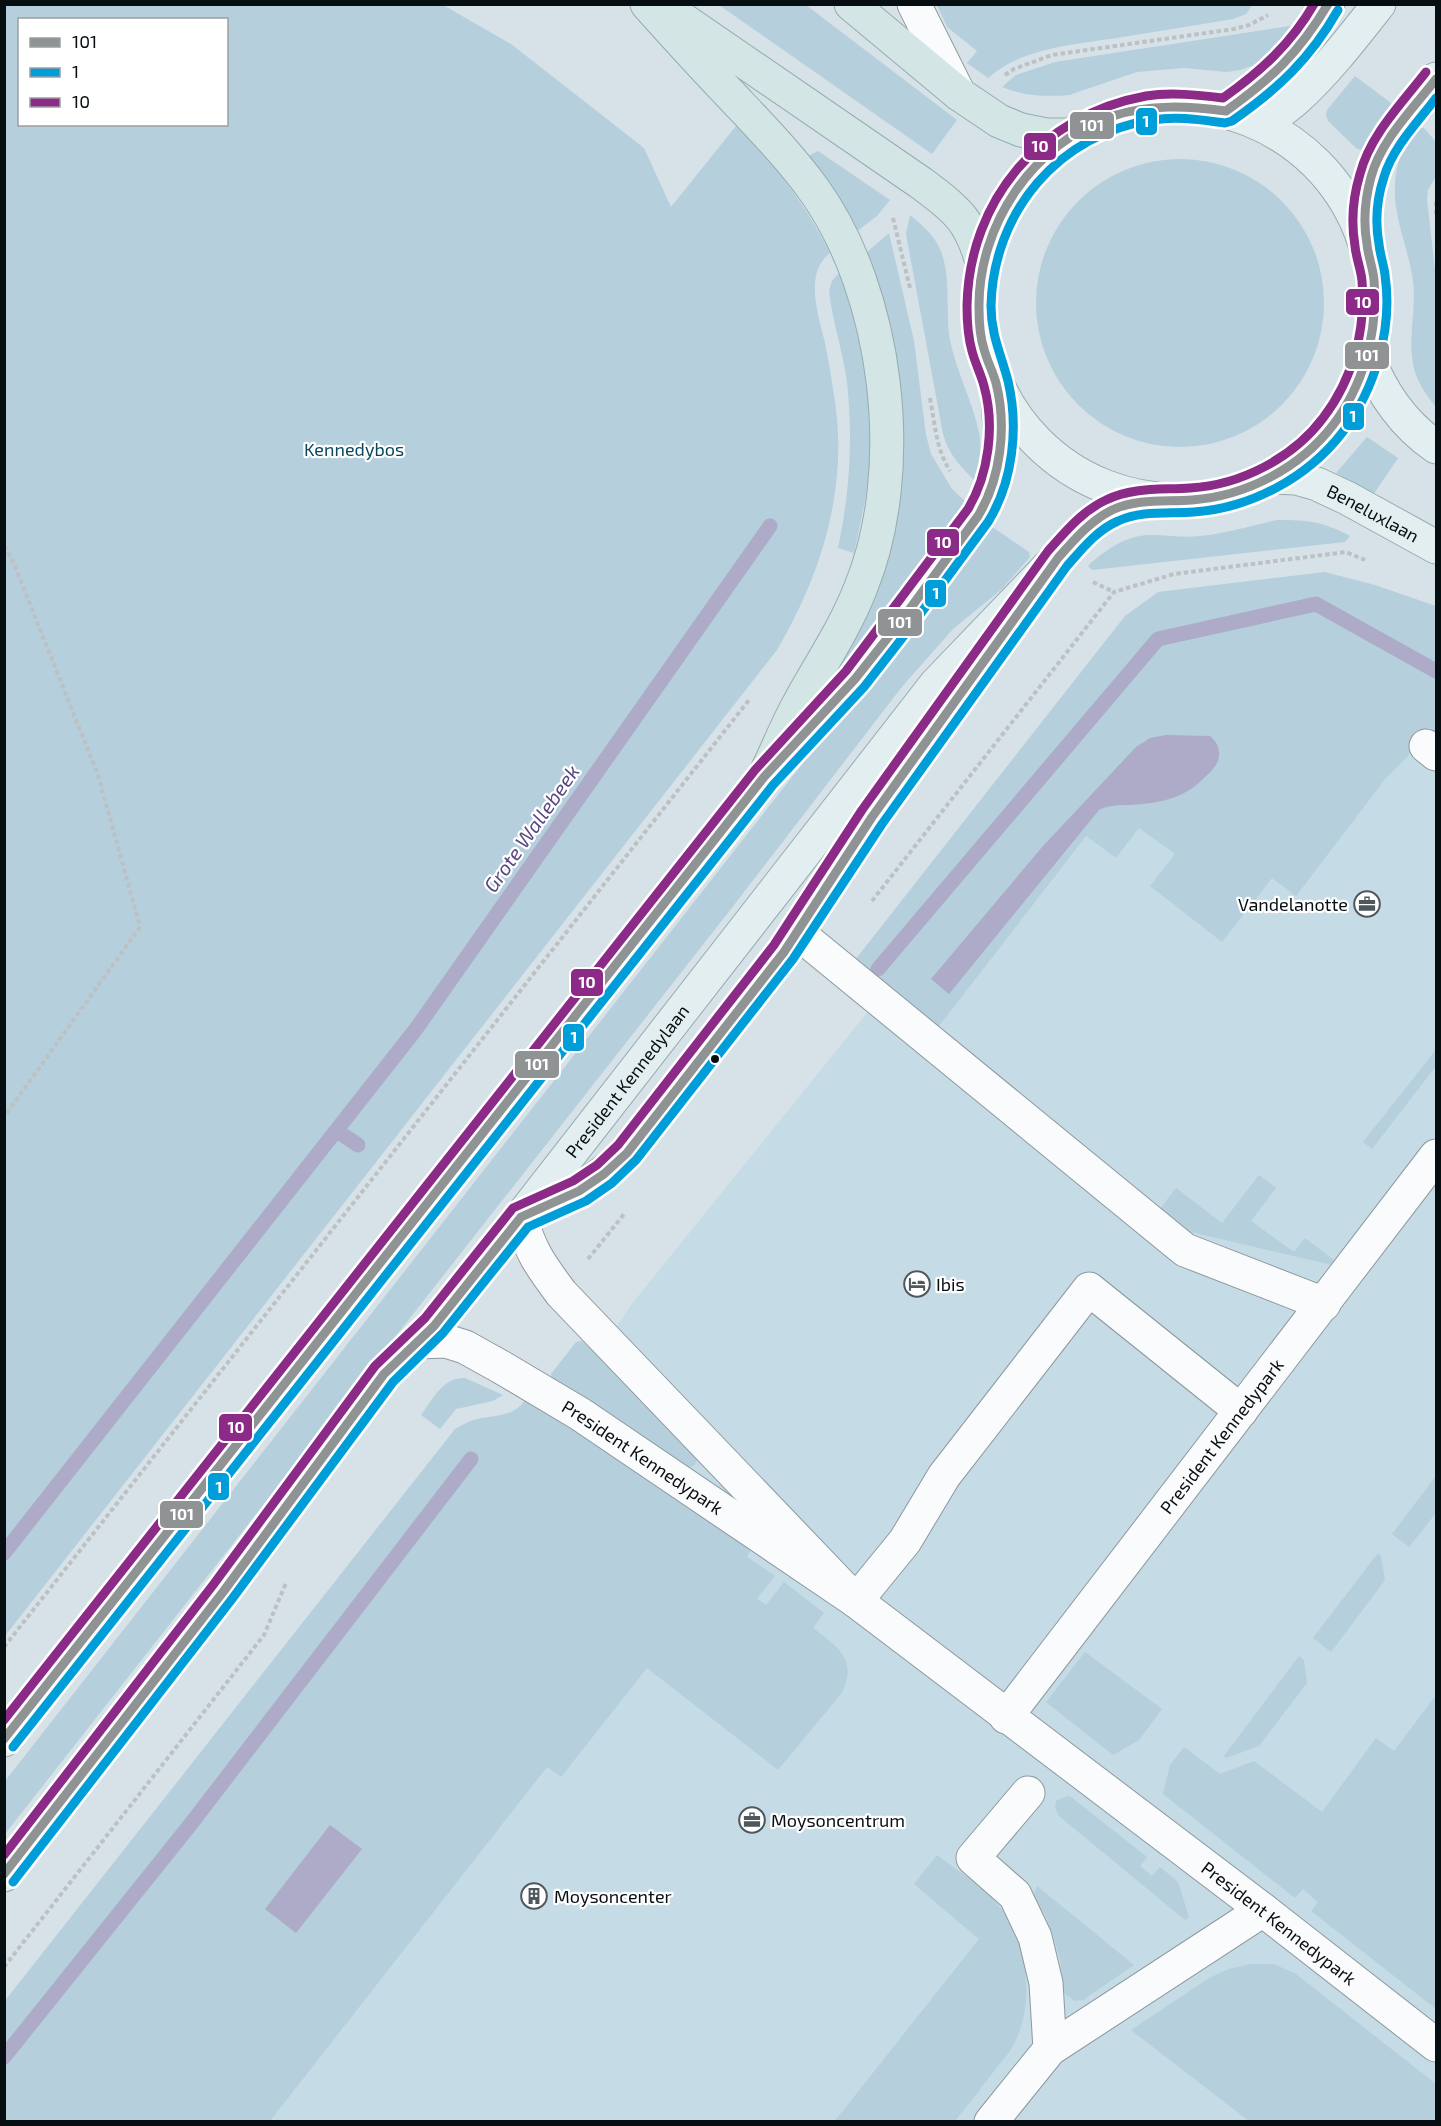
<svg xmlns="http://www.w3.org/2000/svg" width="1441" height="2126" font-family="'Exo 2',sans-serif">
	<style>
		.built { fill: #c5dbe6 }
		.green { fill: #b5cfdc; fill-rule: evenodd }
		.water { fill: #adabc8 }
		.lines { fill: none; stroke-linecap: round; stroke-linejoin: round }
		.stream { stroke: #adabc8; stroke-width: 15 }
		.minor-casing { stroke: #8e989d; stroke-width: 35 }
		.major-casing { stroke: #95acaf; stroke-width: 35 }
		.highway-casing { stroke: #95acaf; stroke-width: 35 }
		.path { stroke: #bdc1c3; stroke-width: 4; stroke-dasharray: 4.5 3; stroke-linecap: butt }
		.minor { stroke: #f9fbfc; stroke-width: 33 }
		.major { stroke: #e2eeef; stroke-width: 33 }
		.highway { stroke: #d3e5e5; stroke-width: 33 }
		.bus-1-casing { stroke: #fff; stroke-width: 14 }
		.bus-2-casing { stroke: #fff; stroke-width: 14 }
		.bus-3-casing { stroke: #fff; stroke-width: 14 }
		.bus-1 { stroke: #8f9394; stroke-width: 9 }
		.bus-2 { stroke: #009ed8; stroke-width: 9 }
		.bus-3 { stroke: #8c2b87; stroke-width: 9 }
		.bus-dot { fill: #070e12; stroke: #fff; stroke-width: 2 }
		.labels { text-anchor: middle; dominant-baseline: central; stroke-width: 4.5; stroke-linejoin: round; paint-order: stroke }
		.park-label { font-size: 18px; fill: #07475e; stroke: #fff }
		.street-label { font-size: 18px; fill: #070e12; stroke: #fff }
		.poi-label { font-size: 18px; fill: #070e12; stroke: #fff; text-anchor: start }
		.water-label { font-size: 20px; font-style: italic; fill: #57497f; stroke: #fff }
		.line-badge { stroke: #fff; stroke-width: 2 }
		.badge-label { font-size: 16px; text-anchor: middle; font-weight: bold; fill: #fff }
	</style>
	<rect width="100%" height="100%" fill="#d6e2e8"/>
	<path class="built" d="M1166 652 1436 686V2121L5 2122 4 2095 542 1442 631 1305 887 988Z"/>
	<g class="green">
		<path d="M5 5H443L511 44 644 148 671 207 736 126C775 164 806 205 830 253 803 274 819 316 825 343 829 363 832 382 835 402 848 490 821 575 777 650L5 1636ZM20 20H226V124H20Z"/>
		<path d="M719 5H806L957 120 932 154Z"/>
		<path d="M937 5H1252L1246 14 1233 19C1197 25 1160 31 1123 37 1080 44 1022 47 988 78L967 63 977 51 947 27Z"/>
		<path d="M1290 26 1293 31 1271 56 1261 63 1240 70 1227 72 1184 68 1137 72 1069 95C1046 97 1024 96 1002 87L1016 75 1055 62Z"/>
		<path d="M1355 76 1395 106 1366 147 1361 150 1356 148 1328 121 1326 115 1327 110Z"/>
		<path d="M1418 128H1424L1436 142V176L1428 190 1427 199 1436 279V407C1428 397 1419 385 1415 372 1406 342 1417 311 1413 281 1409 249 1393 218 1395 186 1395 163 1404 146 1418 128Z"/>
		<path d="M818 151 890 200 877 216 856 232 809 160 810 155Z"/>
		<circle cx="1180" cy="303" r="144"/>
		<path d="M910 215C922 225 934 235 940 249 952 278 945 310 950 340 956 371 972 400 979 432 982 448 979 465 976 482 960 466 949 455 943 434L906 234Z"/>
		<path d="M889 233 914 341 926 435 931 454 952 489 967 503 823 690 902 466 903 412 896 358 884 306 866 253Z"/>
		<path d="M839 273C863 334 875 402 870 467 867 496 860 525 854 553L838 548C850 491 853 439 847 382 843 351 832 321 829 290L832 281Z"/>
		<path d="M1367 437 1398 458 1373 495 1336 473Z"/>
		<path d="M1277 520C1308 520 1322 521 1350 536L1345 542 1092 570 1088 566C1105 550 1125 536 1149 535 1166 535 1183 538 1200 536 1226 533 1251 526 1277 520Z"/>
		<path d="M991 526 1029 552 1030 557 1002 589 953 629 901 688 731 909 5 1834V1781L988 527Z"/>
		<path d="M1325 572 1375 585 1436 606V733L1429 727 1407 757 1386 778 1296 896 1272 878 1222 942 1150 886 1175 854 1139 828 1116 858 1086 836 936 1030 855 960 1125 616 1158 592Z"/>
		<path d="M1435 1051 1436 1066 1372 1149 1363 1142Z"/>
		<path d="M1259 1175 1276 1188 1251 1221 1294 1252 1305 1238 1334 1260 1332 1265 1187 1231 1159 1210 1176 1188 1222 1223Z"/>
		<path d="M582 1341 695 1446C697 1457 700 1464 688 1468L552 1379 551 1374 576 1342Z"/>
		<path d="M465 1378 503 1395 493 1401 456 1409 440 1429 421 1415C433 1399 443 1377 465 1378Z"/>
		<path d="M525 1400 557 1418 751 1549 747 1557 775 1576 757 1599 766 1605 784 1582 824 1613 813 1628C838 1647 859 1660 841 1694L778 1770 647 1668 561 1777 547 1767 270 2121H5L4 2002 455 1429C462 1425 469 1421 477 1419 495 1415 514 1417 525 1400Z"/>
		<path d="M1436 1476V1513L1409 1547 1392 1534Z"/>
		<path d="M1378 1553 1381 1556 1385 1580 1331 1652 1313 1638Z"/>
		<path d="M1085 1652 1162 1709 1139 1740 1113 1755 1046 1702Z"/>
		<path d="M1299 1656 1304 1660 1307 1683 1259 1746 1226 1758 1224 1756Z"/>
		<path d="M1436 1695V2009L1311 1911 1318 1902 1303 1889 1295 1898 1163 1794 1170 1765 1184 1747 1220 1774 1254 1761 1322 1812 1376 1738 1394 1751Z"/>
		<path d="M1067 1796 1071 1797 1147 1857 1140 1866 1152 1876 1160 1867 1178 1882 1189 1917 1185 1920 1059 1816 1055 1808 1056 1801Z"/>
		<path d="M937 1855C959 1872 987 1888 1003 1911 1029 1949 1035 2005 1013 2046 1008 2055 1000 2063 994 2071 981 2088 968 2105 955 2121L834 2122 979 1939 914 1884Z"/>
		<path d="M1037 1886 1134 1965 1083 2000 1075 2001 1064 1993 1060 1959 1054 1938 1046 1917 1034 1895Z"/>
		<path d="M1251 1964H1274L1296 1974 1436 2084V2121H1249L1131 2030 1209 1978 1229 1969Z"/>
	</g>
	<g class="water">
		<path d="M1166 735 1210 736C1216 741 1220 748 1219 756 1218 766 1210 772 1203 779 1183 799 1159 803 1131 805 1120 805 1109 805 1099 810L949 994 931 979 1043 846 1136 747 1150 738Z"/>
		<path d="M330 1825 362 1849 296 1933 265 1909Z"/>
	</g>
	<g class="lines">
		<g class="stream">
			<path d="M878 969 1158 639 1316 604 1436 671"/>
			<path d="M337 1131 358 1145"/>
			<path d="M4 1553 416 1029 770 526"/>
			<path d="M4 2057 190 1825 471 1459"/>
		</g>
		<g class="minor-casing">
			<g id="minor">
				<path d="M914 4 959 94"/>
				<path d="M1226 111C1274 77 1299 57 1328 4"/>
				<path d="M1426 746 1436 754"/>
				<path d="M798 933 1185 1250 1324 1304"/>
				<path id="s1" d="M417 1342 446 1341 465 1347 501 1367 580 1414 856 1601 1263 1910 1436 2045"/>
				<path d="M856 1601 561 1293C541 1266 529 1250 521 1217 563 1201 594 1183 627 1153L784 952 872 817 1020 611"/>
				<path d="M856 1601 905 1541 944 1476 1089 1289 1241 1411"/>
				<path id="s2" d="M1006 1717 1436 1156"/>
				<path d="M1028 1793 973 1858 1015 1895 1035 1937 1046 1983 1050 2049"/>
				<path d="M991 2122 1050 2049 1263 1910"/>
			</g>
		</g>
		<g class="major-casing">
			<g id="major">
				<circle cx="1177" cy="303" r="197"/>
				<path d="M1263 124C1274 116 1286 108 1296 99 1327 71 1353 37 1379 4"/>
				<path d="M1365 238C1366 215 1366 189 1374 168 1384 141 1419 103 1436 79"/>
				<path d="M1368 357C1382 394 1403 424 1436 447"/>
				<path id="s3" d="M1271 477 1296 478 1317 484 1347 498 1436 547"/>
				<path d="M4 1740 764 777 855 680 933 576 985 504 995 474 1001 445 997 385"/>
				<path id="s4" d="M4 1875 223 1592 384 1374 434 1326 521 1217 936 684 1078 536 1101 516 1125 506 1153 499"/>
			</g>
		</g>
		<g class="highway-casing">
			<g id="highway">
				<path d="M647 4C673 33 700 63 727 91 757 123 788 154 814 190 888 293 909 469 861 587 844 631 817 669 795 711 784 732 775 755 764 777"/>
				<path d="M851 4 959 94 999 121 1021 130 1046 135H1072"/>
				<path d="M672 12 921 183C957 210 971 220 983 266"/>
			</g>
		</g>
		<g class="path">
			<path d="M1005 75 1014 69 1052 55 1234 29 1249 25 1268 15"/>
			<path d="M1436 202V216"/>
			<path d="M893 218 910 288"/>
			<path d="M930 398C935 424 936 449 950 471"/>
			<path d="M4 546 12 559 98 775 140 927 4 1117"/>
			<path d="M1093 582 1114 592"/>
			<path d="M872 901 1114 592 1174 574 1346 552 1365 560"/>
			<path d="M588 1259 625 1213"/>
			<path d="M4 1647 749 700"/>
			<path d="M4 1967 264 1635 286 1583"/>
		</g>
		<use href="#minor" class="minor"/>
		<use href="#major" class="major"/>
		<use href="#highway" class="highway"/>
		<g class="bus-1-casing">
			<g id="bus-1">
				<path d="M4 1739 764 777 855 679 901 621 978 516C1001 478 1007 426 996 383 993 372 987 361 984 349 980 337 979 321 979 308 978 225 1033 143 1113 116 1150 104 1188 106 1226 111 1271 79 1299 53 1328 4"/>
				<path d="M4 1874 223 1592 384 1374 434 1326 521 1217 579 1191 604 1174 627 1153 784 952 872 817 1058 558C1074 540 1090 521 1112 510 1138 498 1165 502 1192 500 1246 496 1300 468 1333 425 1364 384 1378 332 1374 280 1373 268 1368 256 1367 244 1363 222 1365 199 1371 177 1381 140 1413 109 1436 79"/>
			</g>
		</g>
		<g class="bus-2-casing">
			<g id="bus-2">
				<path d="M13 1747 773 785 864 687 910 628 988 522C1013 482 1019 427 1008 381 1001 354 991 335 991 306 993 212 1059 133 1153 120 1177 116 1201 120 1225 123L1232 121C1278 89 1310 59 1338 10"/>
				<path d="M13 1882 232 1599 393 1382 443 1333 528 1227 586 1201 612 1183 636 1160 793 959 882 824 1067 566C1082 549 1097 530 1118 521 1142 510 1168 514 1194 512 1251 508 1307 478 1342 433 1375 389 1393 330 1385 275 1384 265 1380 255 1379 244 1375 222 1377 198 1384 177 1393 147 1418 122 1436 98"/>
			</g>
		</g>
		<g class="bus-3-casing">
			<g id="bus-3">
				<path d="M4 1720 755 770 846 671 968 509C989 474 995 425 984 386 981 374 975 363 972 351 968 337 967 321 967 306 969 200 1041 115 1146 96 1171 92 1198 95 1223 98 1260 72 1291 44 1314 4"/>
				<path d="M4 1855 213 1585 375 1366 425 1318 513 1208 573 1181 597 1165 618 1145 774 945 862 810 1048 551C1065 532 1082 511 1106 500 1132 487 1161 490 1190 488 1241 485 1293 458 1323 418 1353 379 1366 330 1362 281 1361 269 1356 258 1355 246 1351 222 1353 197 1360 174 1370 135 1402 103 1426 72"/>
			</g>
		</g>
		<use href="#bus-1" class="bus-1"/>
		<use href="#bus-2" class="bus-2"/>
		<use href="#bus-3" class="bus-3"/>
	</g>
	<defs>
		<g id="office-ring" transform="scale(1.35)"><circle r="9.5" fill="#fff" stroke="#4f585d" stroke-width="1.5"/><path d="M-6-3h4V-5.5h4V-3h4V5H-6ZM-1-4.5V-3h2v-1.5ZM-6 0V1H6V0Z" fill="#4f585d"/></g>
		<g id="hotel-ring" transform="scale(1.35)"><circle r="9.5" fill="#fff" stroke="#4f585d" stroke-width="1.5"/><path d="M-6-4.5h1.5V1H6V5H4.5V3h-9V5H-6ZM-4 0a1.8 1.8 0 1 1 3.6 0ZM.5 0V-2.5h3Q6-2.5 6 0Z" fill="#4f585d"/></g>
		<g id="building-ring" transform="scale(1.35)"><circle r="9.5" fill="#fff" stroke="#4f585d" stroke-width="1.5"/><path d="M-4-6H4V6H1V3H-1V6H-4ZM-2.5-4.3h1.7v1.8h-1.7ZM.8-4.3h1.7v1.8H.8ZM-2.5-1h1.7V.8h-1.7ZM.8-1h1.7V.8H.8Z" fill="#4f585d"/></g>
	</defs>
	<g fill-rule="evenodd">
		<use href="#office-ring" x="1367" y="904"/>
		<use href="#hotel-ring" x="917" y="1284"/>
		<use href="#office-ring" x="752" y="1820"/>
		<use href="#building-ring" x="534" y="1896"/>
	</g>
	<circle class="bus-dot" cx="715" cy="1059" r="5"/>
	<g class="labels">
		<g class="park-label">
			<text x="354" y="449">Kennedybos</text>
		</g>
		<g class="street-label">
			<text stroke="none"><textPath href="#s3" startOffset="110">Beneluxlaan</textPath></text>
			<text stroke="none"><textPath href="#s4" startOffset="1010">President Kennedylaan</textPath></text>
			<text stroke="none"><textPath href="#s2" startOffset="354">President Kennedypark</textPath></text>
			<text stroke="none"><textPath href="#s1" startOffset="258">President Kennedypark</textPath></text>
			<text stroke="none"><textPath href="#s1" startOffset="1047">President Kennedypark</textPath></text>
		</g>
		<g class="poi-label">
			<text x="1348" y="904" text-anchor="end">Vandelanotte</text>
			<text x="936" y="1284">Ibis</text>
			<text x="771" y="1820">Moysoncentrum</text>
			<text x="554" y="1896">Moysoncenter</text>
		</g>
		<g class="water-label">
			<text transform="translate(531 828) rotate(-55)">Grote Wallebeek</text>
		</g>
	</g>
	<g class="line-badge">
		<rect x="1135" y="107" width="23" height="29" rx="6" fill="#009ed8"/>
		<rect x="1069" y="111" width="46" height="29" rx="6" fill="#8f9394"/>
		<rect x="1023" y="132" width="34" height="29" rx="6" fill="#8c2b87"/>
		<rect x="1345" y="288" width="35" height="28" rx="6" fill="#8c2b87"/>
		<rect x="1344" y="341" width="46" height="29" rx="6" fill="#8f9394"/>
		<rect x="1342" y="402" width="23" height="29" rx="6" fill="#009ed8"/>
		<rect x="926" y="528" width="34" height="29" rx="6" fill="#8c2b87"/>
		<rect x="924" y="579" width="23" height="29" rx="6" fill="#009ed8"/>
		<rect x="877" y="608" width="46" height="29" rx="6" fill="#8f9394"/>
		<rect x="570" y="968" width="34" height="29" rx="6" fill="#8c2b87"/>
		<rect x="562" y="1023" width="23" height="29" rx="6" fill="#009ed8"/>
		<rect x="514" y="1050" width="46" height="29" rx="6" fill="#8f9394"/>
		<rect x="218" y="1413" width="35" height="29" rx="6" fill="#8c2b87"/>
		<rect x="207" y="1472" width="23" height="29" rx="6" fill="#009ed8"/>
		<rect x="159" y="1500" width="45" height="29" rx="6" fill="#8f9394"/>
	</g>
	<g class="badge-label">
		<text x="1146" y="127">1</text>
		<text x="1092" y="131">101</text>
		<text x="1040" y="152">10</text>
		<text x="1363" y="308">10</text>
		<text x="1367" y="361">101</text>
		<text x="1353" y="422">1</text>
		<text x="943" y="548">10</text>
		<text x="936" y="599">1</text>
		<text x="900" y="628">101</text>
		<text x="587" y="988">10</text>
		<text x="574" y="1043">1</text>
		<text x="537" y="1070">101</text>
		<text x="236" y="1433">10</text>
		<text x="219" y="1493">1</text>
		<text x="182" y="1520">101</text>
	</g>
	<rect width="1441" height="2126" fill="none" stroke="#070e12" stroke-width="12"/>
	<rect x="18" y="18" width="210" height="108" fill="#ffffff" stroke="#9c9fa0" stroke-width="1.5"/>
	<rect x="30" y="38" width="30" height="9" fill="#8f9394" stroke="#9c9fa0" stroke-width="1.5"/>
	<text x="72" y="48" font-size="18" fill="#070e12">101</text>
	<rect x="30" y="68" width="30" height="9" fill="#009ed8" stroke="#9c9fa0" stroke-width="1.5"/>
	<text x="72" y="78" font-size="18" fill="#070e12">1</text>
	<rect x="30" y="98" width="30" height="9" fill="#8c2b87" stroke="#9c9fa0" stroke-width="1.5"/>
	<text x="72" y="108" font-size="18" fill="#070e12">10</text>
</svg>
